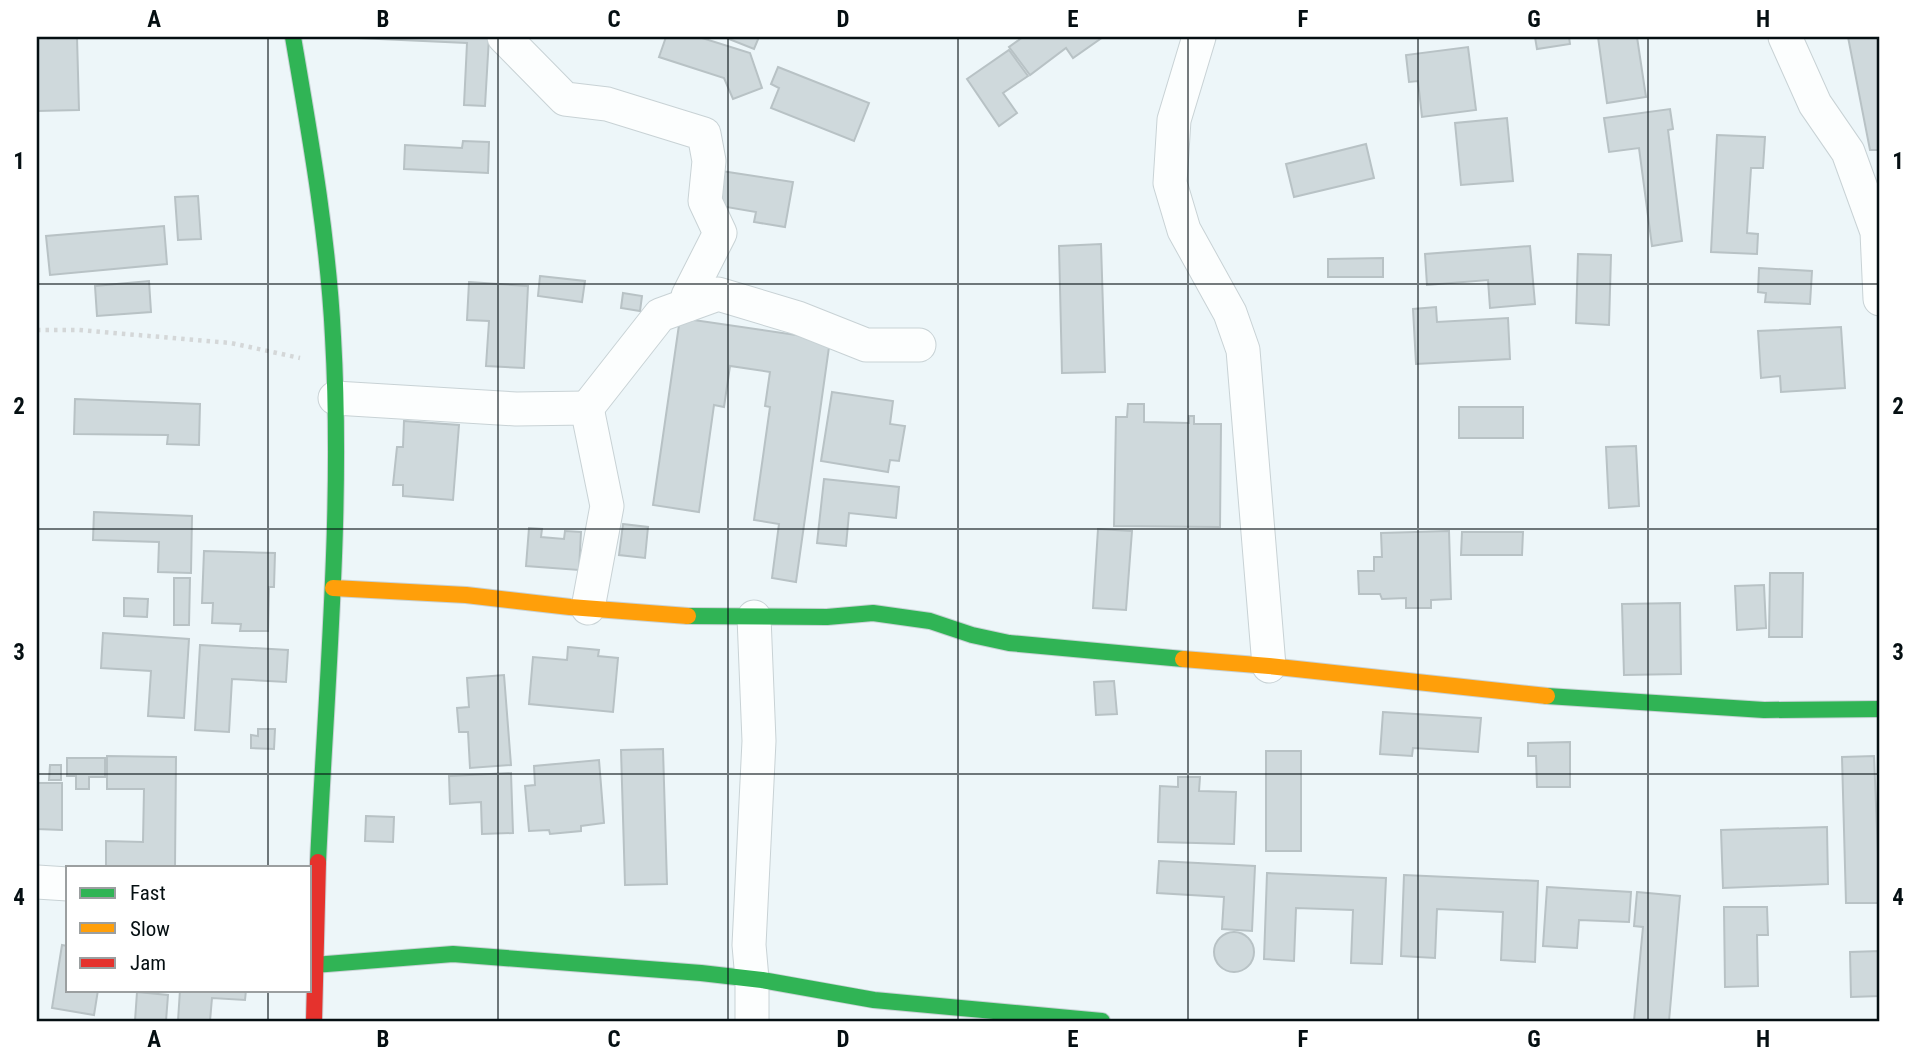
<svg xmlns="http://www.w3.org/2000/svg" width="1917" height="1058" font-family="'Roboto Condensed',sans-serif">
	<style>
		.building { fill: #cfd9dc; stroke: #b8c2c5; stroke-width: 2 }
		.lines { fill: none; stroke-linecap: round; stroke-linejoin: round }
		.street-casing { stroke: #c8d2d5; stroke-width: 35 }
		.fast-casing { stroke: #c8d2d5; stroke-width: 18 }
		.slow-casing { stroke: #c8d2d5; stroke-width: 18 }
		.jam-casing { stroke: #c8d2d5; stroke-width: 18 }
		.path { stroke: #d4d7d8; stroke-width: 4.5; stroke-dasharray: 3.5 5; stroke-linecap: butt }
		.street { stroke: #fcfefe; stroke-width: 33 }
		.fast { stroke: #30b455; stroke-width: 16 }
		.slow { stroke: #ff9f0a; stroke-width: 16 }
		.jam { stroke: #e5322d; stroke-width: 16 }
		.grid { fill: none; stroke: #050f12; stroke-width: 2; stroke-opacity: 0.55 }
		.neatline { fill: none; stroke: #050f12; stroke-width: 2.5 }
		.grid-label { font-size: 23px; text-anchor: middle; font-weight: bold; fill: #050f12 }
	</style>
	<rect width="100%" height="100%" fill="#edf6f9"/>
	<g class="building">
		<path d="M37 37H77L79 110 37 111Z"/>
		<path d="M335 37H489L485 106 464 105 467 43Z"/>
		<path d="M666 37H699L750 53 762 88 733 99 724 78 659 57Z"/>
		<path d="M724 37H759L754 49Z"/>
		<path d="M1023 37H1103L1073 58 1066 48 1030 75 1009 47Z"/>
		<path d="M1535 37H1569L1570 44 1537 49Z"/>
		<path d="M1598 37H1637L1646 97 1607 103Z"/>
		<path d="M1848 37H1880V150H1870Z"/>
		<path d="M1468 47 1476 110 1422 117 1418 81 1409 82 1406 55Z"/>
		<path d="M1009 50 1028 76 1003 93 1017 113 999 126 967 79Z"/>
		<path d="M778 67 869 103 854 141 771 108 779 88 771 84Z"/>
		<path d="M1670 109 1673 129 1668 130 1682 241 1652 246 1639 148 1609 152 1604 118Z"/>
		<path d="M1507 118 1513 181 1461 185 1455 123Z"/>
		<path d="M1717 135 1765 137 1763 168H1751L1747 233 1758 234 1757 254 1711 252Z"/>
		<path d="M463 141 489 142 488 173 404 169 405 145 462 148Z"/>
		<path d="M1366 144 1374 178 1294 197 1286 164Z"/>
		<path d="M715 170 793 182 785 227 754 222 756 212 709 204Z"/>
		<path d="M198 196 201 239 178 240 175 197Z"/>
		<path d="M164 226 167 264 50 275 46 236Z"/>
		<path d="M1101 244 1105 372 1062 373 1059 246Z"/>
		<path d="M1530 246 1535 304 1490 308 1488 280 1427 285 1425 254Z"/>
		<path d="M1578 254 1611 255 1609 325 1576 323Z"/>
		<path d="M1383 258V277H1328V259Z"/>
		<path d="M1759 268 1812 271 1810 304 1765 302 1766 293 1758 292Z"/>
		<path d="M540 276 585 281 582 302 538 296Z"/>
		<path d="M149 281 151 312 97 316 95 286Z"/>
		<path d="M469 282 528 286 524 368 486 366 489 321 467 320Z"/>
		<path d="M623 293 642 296 640 311 621 308Z"/>
		<path d="M1436 307 1437 322 1508 318 1510 359 1416 364 1413 309Z"/>
		<path d="M680 318 830 340 796 582 772 578 779 524 754 520 770 407 765 406 770 372 730 366 724 407 714 405 699 512 653 505Z"/>
		<path d="M1841 327 1845 388 1781 392 1780 376 1761 378 1758 331Z"/>
		<path d="M832 392 893 401 890 424 905 426 899 461 890 460 888 472 821 461Z"/>
		<path d="M75 399 200 404 199 445 167 444 168 435 74 434Z"/>
		<path d="M1128 404H1144V422L1189 423V416H1194V424H1221L1220 527 1114 526 1116 417H1127Z"/>
		<rect x="1459" y="407" width="64" height="31"/>
		<path d="M404 421 459 425 453 500 403 496V485H393L397 447H403Z"/>
		<path d="M1636 446 1639 506 1609 508 1606 447Z"/>
		<path d="M824 479 899 487 896 518 849 513 846 546 817 543Z"/>
		<path d="M94 512 192 516 191 573 158 572 159 542 93 540Z"/>
		<path d="M623 524 648 527 645 558 619 555Z"/>
		<path d="M529 528 542 529 541 537 564 539 565 531 581 532 579 570 526 566Z"/>
		<path d="M1098 529 1132 531 1126 610 1093 608Z"/>
		<path d="M1449 531 1451 599 1431 600V608H1406V598L1382 599 1380 594H1359L1358 571H1374V557H1382L1381 533Z"/>
		<path d="M1462 532H1523L1522 555H1461Z"/>
		<path d="M204 551 275 553 274 587H269L268 631H240L241 624 212 623 213 603H202Z"/>
		<path d="M1770 573H1803L1802 637H1769Z"/>
		<path d="M174 578H190L189 625H174Z"/>
		<path d="M1764 585 1766 628 1737 630 1735 586Z"/>
		<path d="M124 598 148 599 147 617 124 616Z"/>
		<path d="M1680 603 1681 674 1624 675 1622 604Z"/>
		<path d="M103 633 189 639 184 718 148 716 151 671 101 668Z"/>
		<path d="M200 645 288 650 286 682 232 679 229 732 195 730Z"/>
		<path d="M568 647 599 650 598 656 618 658 613 712 529 704 533 657 567 660Z"/>
		<path d="M504 675 511 765 470 768 468 732H459L457 708 469 707 467 678Z"/>
		<path d="M1114 681 1117 714 1096 715 1094 682Z"/>
		<path d="M1383 712 1481 718 1478 752 1413 748 1412 756 1380 754Z"/>
		<path d="M258 729H275L274 749 251 748V735L258 736Z"/>
		<path d="M1570 742V787H1537L1536 756H1528V743Z"/>
		<path d="M663 749 667 884 625 885 621 750Z"/>
		<rect x="1266" y="751" width="35" height="100"/>
		<path d="M107 756 176 757 175 867H106V841L143 842 144 789H107Z"/>
		<path d="M1874 756 1880 903H1846L1842 757Z"/>
		<path d="M67 758H105V777H89V789H76V776H67Z"/>
		<path d="M599 760 604 823 581 826V831L550 834 549 830 529 831 525 786 535 785 534 766Z"/>
		<path d="M50 765H61V780H49Z"/>
		<path d="M511 773 513 833 482 834 481 802 450 804 449 776Z"/>
		<path d="M1178 777H1200L1199 791 1236 792 1234 844 1158 842 1160 786 1178 787Z"/>
		<path d="M38 783H62V830L37 829Z"/>
		<path d="M366 816 394 817 393 842 365 841Z"/>
		<path d="M1827 827 1828 884 1723 888 1721 830Z"/>
		<path d="M1159 861 1255 866 1252 931 1222 929 1224 897 1157 893Z"/>
		<path d="M1267 873 1386 878 1382 964 1351 963 1353 910 1296 908 1294 961 1264 959Z"/>
		<path d="M1404 875 1538 881 1535 962 1501 960 1503 912 1437 909 1435 958 1401 956Z"/>
		<path d="M1547 887 1631 892 1629 922 1579 920 1577 948 1543 946Z"/>
		<path d="M1637 892 1680 896 1669 1021H1634L1643 927 1634 926Z"/>
		<path d="M1724 907H1767L1768 935H1757L1758 986 1725 987Z"/>
		<circle cx="1234" cy="952" r="20"/>
		<path d="M62 945 68 946V990H98L94 1015 52 1008Z"/>
		<path d="M1880 951V996L1851 997 1850 952Z"/>
		<path d="M180 990H246L245 1000 212 998 210 1021H178Z"/>
		<path d="M137 992 168 995 166 1021H135Z"/>
	</g>
	<g class="lines">
		<g class="street-casing">
			<g id="street">
				<path d="M504 37 565 99 607 104 704 134 709 161 705 201 720 233 688 296 687 305"/>
				<path d="M1199 37 1174 120 1170 183 1184 230 1230 313 1243 350 1269 666"/>
				<path d="M1785 37 1815 104 1848 152 1877 232 1880 299"/>
				<path d="M335 398 516 409 587 408 607 506 588 608"/>
				<path d="M587 408 660 315 718 294 798 318 866 345H919"/>
				<path d="M37 882 68 884"/>
				<path d="M752 1021V979L749 945 759 741 754 617"/>
			</g>
		</g>
		<g class="fast-casing">
			<g id="fast">
				<path d="M293 37C310 136 328 236 333 337 343 511 326 688 318 862"/>
				<path d="M688 616 827 617 873 613 930 621 972 635 1009 643 1183 659"/>
				<path d="M1547 696 1764 710 1880 709"/>
				<path d="M314 965 453 954 701 973 762 980 874 1000 1102 1021"/>
			</g>
		</g>
		<g class="slow-casing">
			<g id="slow">
				<path d="M333 588 466 595 570 607 688 616"/>
				<path d="M1183 659 1269 666 1547 696"/>
			</g>
		</g>
		<g class="jam-casing">
			<path id="jam" d="M314 1021 318 862"/>
		</g>
		<path class="path" d="M37 330H79L231 343 300 358"/>
		<use href="#street" class="street"/>
		<use href="#fast" class="fast"/>
		<use href="#slow" class="slow"/>
		<use href="#jam" class="jam"/>
	</g>
	<path class="grid" d="M268 37V867M498 37V1021M728 37V1021M958 37V1021M1188 37V1021M1418 37V1021M1648 37V1021M37 284H1880M37 529H1880M37 774H1880M268 990V1021"/>
	<rect width="1917" height="1058" fill="none" stroke="#ffffff" stroke-width="77"/>
	<rect x="66" y="866" width="245" height="126" fill="#ffffff" stroke="#9b9fa0" stroke-width="2"/>
	<rect x="80" y="888" width="35" height="10" fill="#30b455" stroke="#9b9fa0" stroke-width="2"/>
	<text x="130" y="900" font-size="21" fill="#050f12">Fast</text>
	<rect x="80" y="923" width="35" height="10" fill="#ff9f0a" stroke="#9b9fa0" stroke-width="2"/>
	<text x="130" y="936" font-size="21" fill="#050f12">Slow</text>
	<rect x="80" y="958" width="35" height="10" fill="#e5322d" stroke="#9b9fa0" stroke-width="2"/>
	<text x="130" y="970" font-size="21" fill="#050f12">Jam</text>
	<rect x="38" y="38" width="1840" height="982" class="neatline"/>
	<g class="grid-label">
		<text x="154" y="27">A</text>
		<text x="383" y="27">B</text>
		<text x="614" y="27">C</text>
		<text x="843" y="27">D</text>
		<text x="1073" y="27">E</text>
		<text x="1303" y="27">F</text>
		<text x="1534" y="27">G</text>
		<text x="1763" y="27">H</text>
		<text x="19" y="169">1</text>
		<text x="1898" y="169">1</text>
		<text x="19" y="414">2</text>
		<text x="1898" y="414">2</text>
		<text x="19" y="660">3</text>
		<text x="1898" y="660">3</text>
		<text x="19" y="905">4</text>
		<text x="1898" y="905">4</text>
		<text x="154" y="1047">A</text>
		<text x="383" y="1047">B</text>
		<text x="614" y="1047">C</text>
		<text x="843" y="1047">D</text>
		<text x="1073" y="1047">E</text>
		<text x="1303" y="1047">F</text>
		<text x="1534" y="1047">G</text>
		<text x="1763" y="1047">H</text>
	</g>
</svg>
